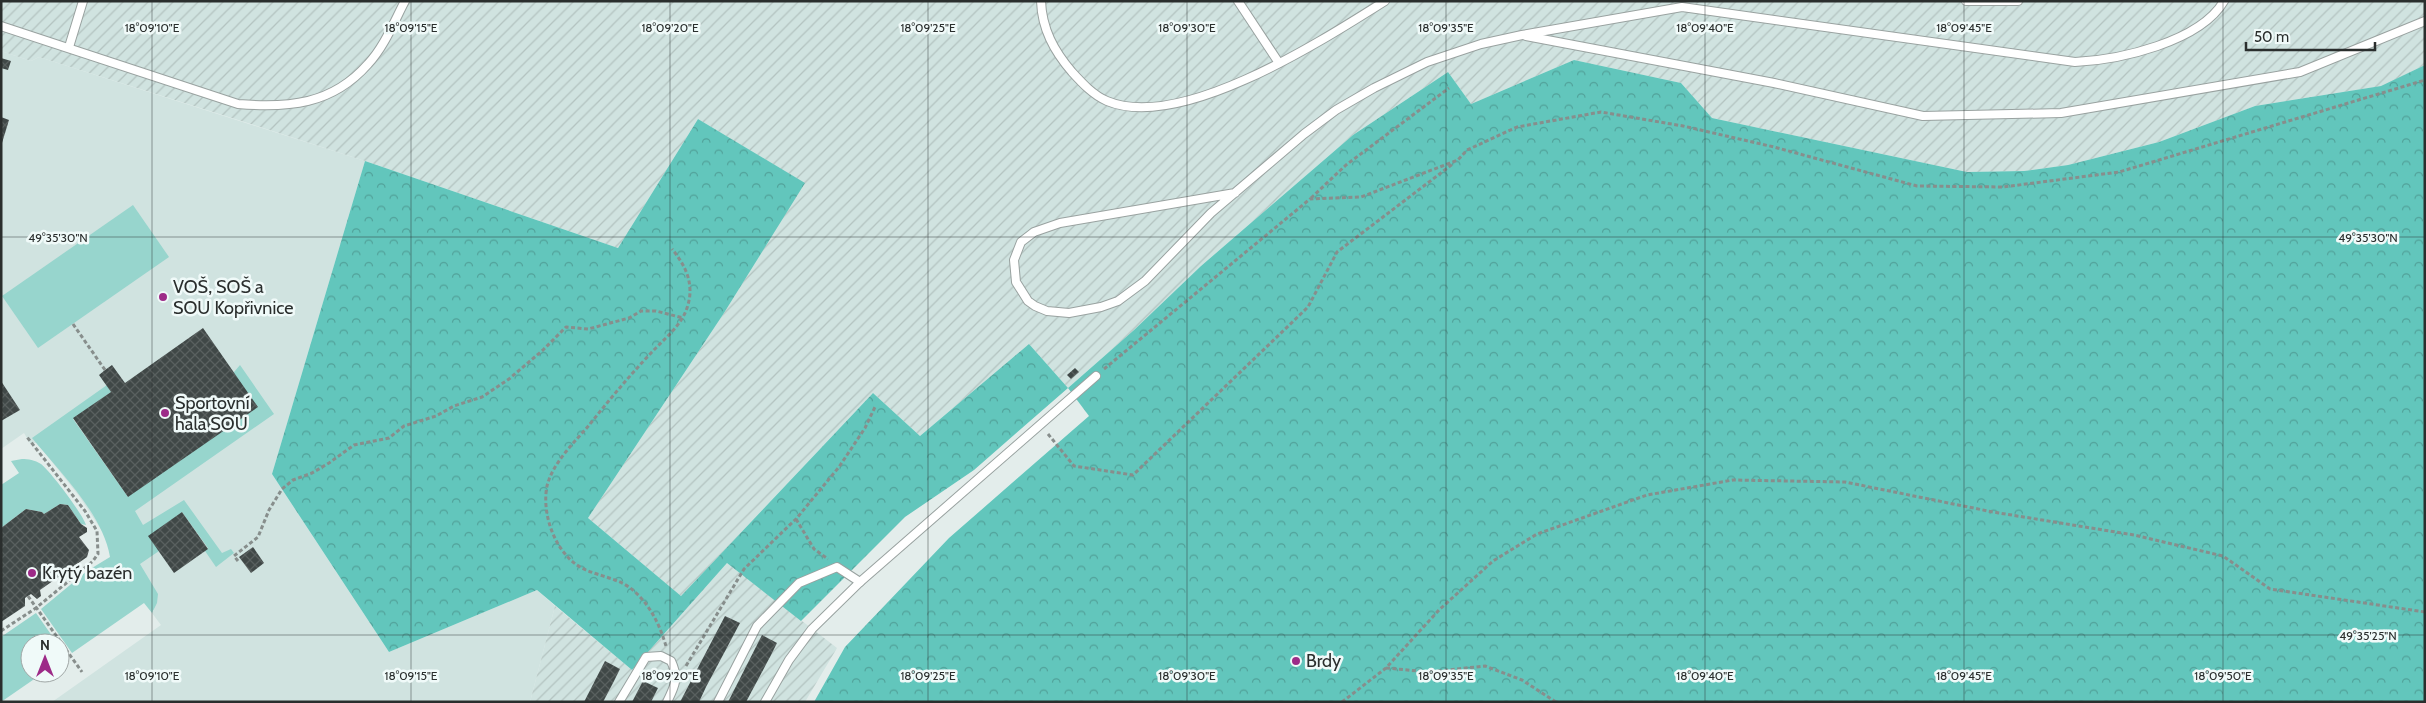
<svg xmlns="http://www.w3.org/2000/svg" width="2426" height="703" font-family="Cabin,sans-serif">
	<style>
		.built { fill: #d0e3e0 }
		.industrial { fill: url(#industrial-furrows) }
		.green { fill: #97d5cd }
		.forest { fill: url(#forest-crowns) }
		.building { fill: url(#building-cross-hatch) }
		.lines { fill: none; stroke-linecap: round; stroke-linejoin: round }
		.service-casing { stroke: #99a2a0; stroke-width: 10 }
		.path { stroke: #878e8c; stroke-width: 3; stroke-dasharray: 4 2.5; stroke-linecap: butt }
		.service { stroke: #fff; stroke-width: 8 }
		.ticks { fill: none; stroke: #2a2e2d; stroke-width: 1; stroke-opacity: 0.45 }
		.poi-dot { fill: #9d2b88; stroke: #f0faf9; stroke-width: 2 }
		.labels { text-anchor: middle; dominant-baseline: central; stroke-width: 5; stroke-linejoin: round; paint-order: stroke }
		.poi-label { font-size: 18px; fill: #2a2e2d; stroke: #f0faf9; text-anchor: start }
		.ticks-label { font-size: 12px; text-anchor: middle; fill: #2a2e2d; stroke: #f0faf9; stroke-width: 5; stroke-linejoin: round; paint-order: stroke }
	</style>
	<defs>
		<pattern id="industrial-furrows" width="10" height="10" patternUnits="userSpaceOnUse" patternTransform="scale(1.25)"><rect width="10" height="10" fill="#d0e3e0"/><path d="M-1 1l2-2M0 10L10 0M9 11l2-2" fill="none" stroke="#b3c3c0"/></pattern>
		<pattern id="forest-crowns" width="20" height="18" patternUnits="userSpaceOnUse" patternTransform="scale(1.25)"><rect width="20" height="18" fill="#62c6bc"/><path d="M2 6a3 3 0 1 1 6 0M12 15a3 3 0 1 1 6 0" fill="none" stroke="#51a199"/></pattern>
		<pattern id="building-cross-hatch" width="8" height="8" patternUnits="userSpaceOnUse" patternTransform="scale(1.25)"><rect width="8" height="8" fill="#404847"/><path d="M0 0l8 8M0 8l8-8" fill="none" stroke="#59605f"/></pattern>
	</defs>
	<rect width="100%" height="100%" fill="#e3edeb"/>
	<path class="built" d="M1 51 31 61 39 57 365 161 272 474 389 652 537 590 555 606 530 702H52L161 625 152 613 154 610 79 496 37 443H30L24 433 1 449Z"/>
	<g class="industrial">
		<path d="M1 1H2425V65L2382 86 2255 106 2159 142 2068 165 2024 171 1967 172 1712 118 1681 83 1574 60 1471 104 1448 72 1353 135 1201 266 1134 330 1068 388 1029 344 920 436 873 393 681 596 588 518 724 313 804 183 698 119 618 248 365 161 254 125 39 57 31 61 1 51Z"/>
		<path d="M727 563 837 648 805 702H530L555 606 632 670Z"/>
	</g>
	<g class="green">
		<path d="M133 205 169 257 38 348 2 296Z"/>
		<path d="M240 365 274 414 135 511 143 525 184 500 222 553 231 549 234 553 216 567 205 551 208 548 182 512 159 551 140 564 158 594 157 603 152 613 144 603 72 653 41 609 87 571 110 557C103 514 59 471 32 438L107 385 111 392 73 419 128 497Z"/>
		<path d="M22 459C28 459 35 460 41 464 51 472 82 513 86 525L81 524 68 505 60 504 44 514 42 512 26 509 1 528V485L19 473 11 461Z"/>
		<path d="M36 613 57 643H30V673H43L1 702V637Z"/>
	</g>
	<path class="forest" d="M1574 60 1681 83 1712 118 1967 172 2024 171 2068 165 2159 142 2255 106 2381 86 2425 65V702H814L845 647 949 538 1089 416 1068 388 974 470 905 517 801 621 727 563 632 670 537 590 389 652 272 474 365 161 618 248 698 119 805 183 724 313 588 518 681 596 873 393 920 436 1029 344 1068 388 1134 330 1201 266 1353 135 1448 72 1471 104Z"/>
	<g class="building">
		<path d="M1 58 11 61 8 70 1 68Z"/>
		<path d="M1 117 9 120 2 143 1 142Z"/>
		<path d="M203 328 258 407 128 497 73 418 111 392 99 375 105 370 112 365 125 383Z"/>
		<path d="M1075 368 1079 372 1071 379 1067 375Z"/>
		<path d="M1 381 20 410 1 421Z"/>
		<path d="M60 504 68 505 81 524 87 528V532L79 537 89 550 87 557 40 590 41 596 37 599 31 594 25 598V606L1 622V528L26 509 42 512 44 514Z"/>
		<path d="M182 512 208 549 174 573 148 536Z"/>
		<path d="M253 547 264 563 251 573 239 557Z"/>
		<path d="M725 616 740 623 706 687 699 702H680Z"/>
		<path d="M762 635 777 643 770 657 746 702H728Z"/>
		<path d="M605 661 620 669 613 683 603 702H584Z"/>
		<path d="M643 681 658 688 651 702H632Z"/>
	</g>
	<g class="lines">
		<g class="service-casing">
			<g id="service">
				<path d="M1041 1C1042 29 1054 51 1072 72 1082 83 1093 95 1107 101 1181 132 1323 40 1385 1"/>
				<path d="M1238 1 1279 63"/>
				<path d="M1966 1H2018"/>
				<path d="M1 26 238 104C288 108 332 105 368 64 384 47 394 22 405 1"/>
				<path d="M1526 36 1774 83 1923 116 2061 113 2300 72 2425 21"/>
				<path d="M69 47 83 1"/>
				<path d="M1235 193 1060 223 1034 232 1021 242 1014 260 1016 282 1028 301 1035 306 1047 311 1069 313 1101 307 1118 301 1145 281 1211 213 1304 134 1336 110 1374 88 1427 62 1481 44 1522 35 1682 7 2075 62C2119 60 2200 42 2224 1"/>
				<path d="M619 702 646 657 661 656 671 661C679 678 675 686 667 702"/>
				<path d="M718 702 757 626 799 583 837 567 860 582"/>
				<path d="M765 702 789 660 812 629 860 582 1096 376"/>
			</g>
		</g>
		<g class="path">
			<path d="M1311 198 1346 165 1449 88"/>
			<path d="M73 324 105 370"/>
			<path d="M1104 369 1310 199 1361 197 1458 160 1467 150 1517 127 1601 112 1683 126 1774 147 1917 186 2003 187 2119 172 2425 80"/>
			<path d="M1048 434 1074 466 1133 475 1308 307 1337 252 1454 163"/>
			<path d="M796 519 814 549 828 559"/>
			<path d="M238 561 234 556 258 537 269 510 282 489 293 480 312 473 329 463 354 445 389 438 404 426 436 416 454 406 482 397 509 379 543 350 566 327 588 329 629 318 641 311H656L683 318"/>
			<path d="M28 596 82 672"/>
			<path d="M1 631 36 608 93 561 98 554 97 531 85 511 27 437"/>
			<path d="M666 646C660 626 651 606 634 591 621 579 602 577 586 570 557 558 541 516 547 486 553 462 575 442 590 424 610 399 630 375 652 352 665 338 681 326 687 308 695 285 686 266 672 249"/>
			<path d="M686 666 744 569 796 519 839 467 865 428 875 407"/>
			<path d="M1386 668 1429 672 1485 666 1522 680 1556 702"/>
			<path d="M1342 702 1386 668 1439 610 1493 561 1537 534 1647 495 1733 480 1845 482 1993 512 2134 535 2223 556 2270 589 2425 612"/>
		</g>
		<use href="#service" class="service"/>
	</g>
	<path class="ticks" d="M152 1V702M411 1V702M670 1V702M928 1V702M1187 1V702M1446 1V702M1705 1V702M1964 1V702M2223 1V702M1 237H2425M1 635H2425"/>
	<g class="poi-dot">
		<circle cx="163" cy="297" r="5"/>
		<circle cx="165" cy="413" r="5"/>
		<circle cx="32" cy="573" r="5"/>
		<circle cx="1296" cy="661" r="5"/>
	</g>
	<g class="labels">
		<g class="poi-label">
			<text x="173" y="287">VOŠ, SOŠ a<tspan x="173" dy="21">SOU Kopřivnice</tspan></text>
			<text x="175" y="403">Sportovní<tspan x="175" dy="21">hala SOU</tspan></text>
			<text x="42" y="573">Krytý bazén</text>
			<text x="1306" y="661">Brdy</text>
		</g>
	</g>
	<g class="ticks-label">
		<text x="152" y="32">18°09'10"E</text>
		<text x="411" y="32">18°09'15"E</text>
		<text x="670" y="32">18°09'20"E</text>
		<text x="928" y="32">18°09'25"E</text>
		<text x="1187" y="32">18°09'30"E</text>
		<text x="1446" y="32">18°09'35"E</text>
		<text x="1705" y="32">18°09'40"E</text>
		<text x="1964" y="32">18°09'45"E</text>
		<text x="58" y="242">49°35'30"N</text>
		<text x="2368" y="242">49°35'30"N</text>
		<text x="2368" y="640">49°35'25"N</text>
		<text x="152" y="680">18°09'10"E</text>
		<text x="411" y="680">18°09'15"E</text>
		<text x="670" y="680">18°09'20"E</text>
		<text x="928" y="680">18°09'25"E</text>
		<text x="1187" y="680">18°09'30"E</text>
		<text x="1446" y="680">18°09'35"E</text>
		<text x="1705" y="680">18°09'40"E</text>
		<text x="1964" y="680">18°09'45"E</text>
		<text x="2223" y="680">18°09'50"E</text>
	</g>
	<rect width="2426" height="703" fill="none" stroke="#2a2e2d" stroke-width="5"/>
	<g transform="translate(45 658)"><circle r="24" fill="#f0faf9" stroke="#a1a8a7"/>
	<path d="M0-4L9 19L0 12L-9 19Z" fill="#9d2b88"/>
	<text y="-8" font-size="14" font-weight="bold" text-anchor="middle" fill="#2a2e2d">N</text>
	</g>
	<path d="M2246 42v8h129v-8" fill="none" stroke="#2a2e2d" stroke-width="2.5"/>
	<text x="2254" y="42" font-size="15" fill="#2a2e2d" stroke="#f0faf9" stroke-width="4" paint-order="stroke">50 m</text>
</svg>
